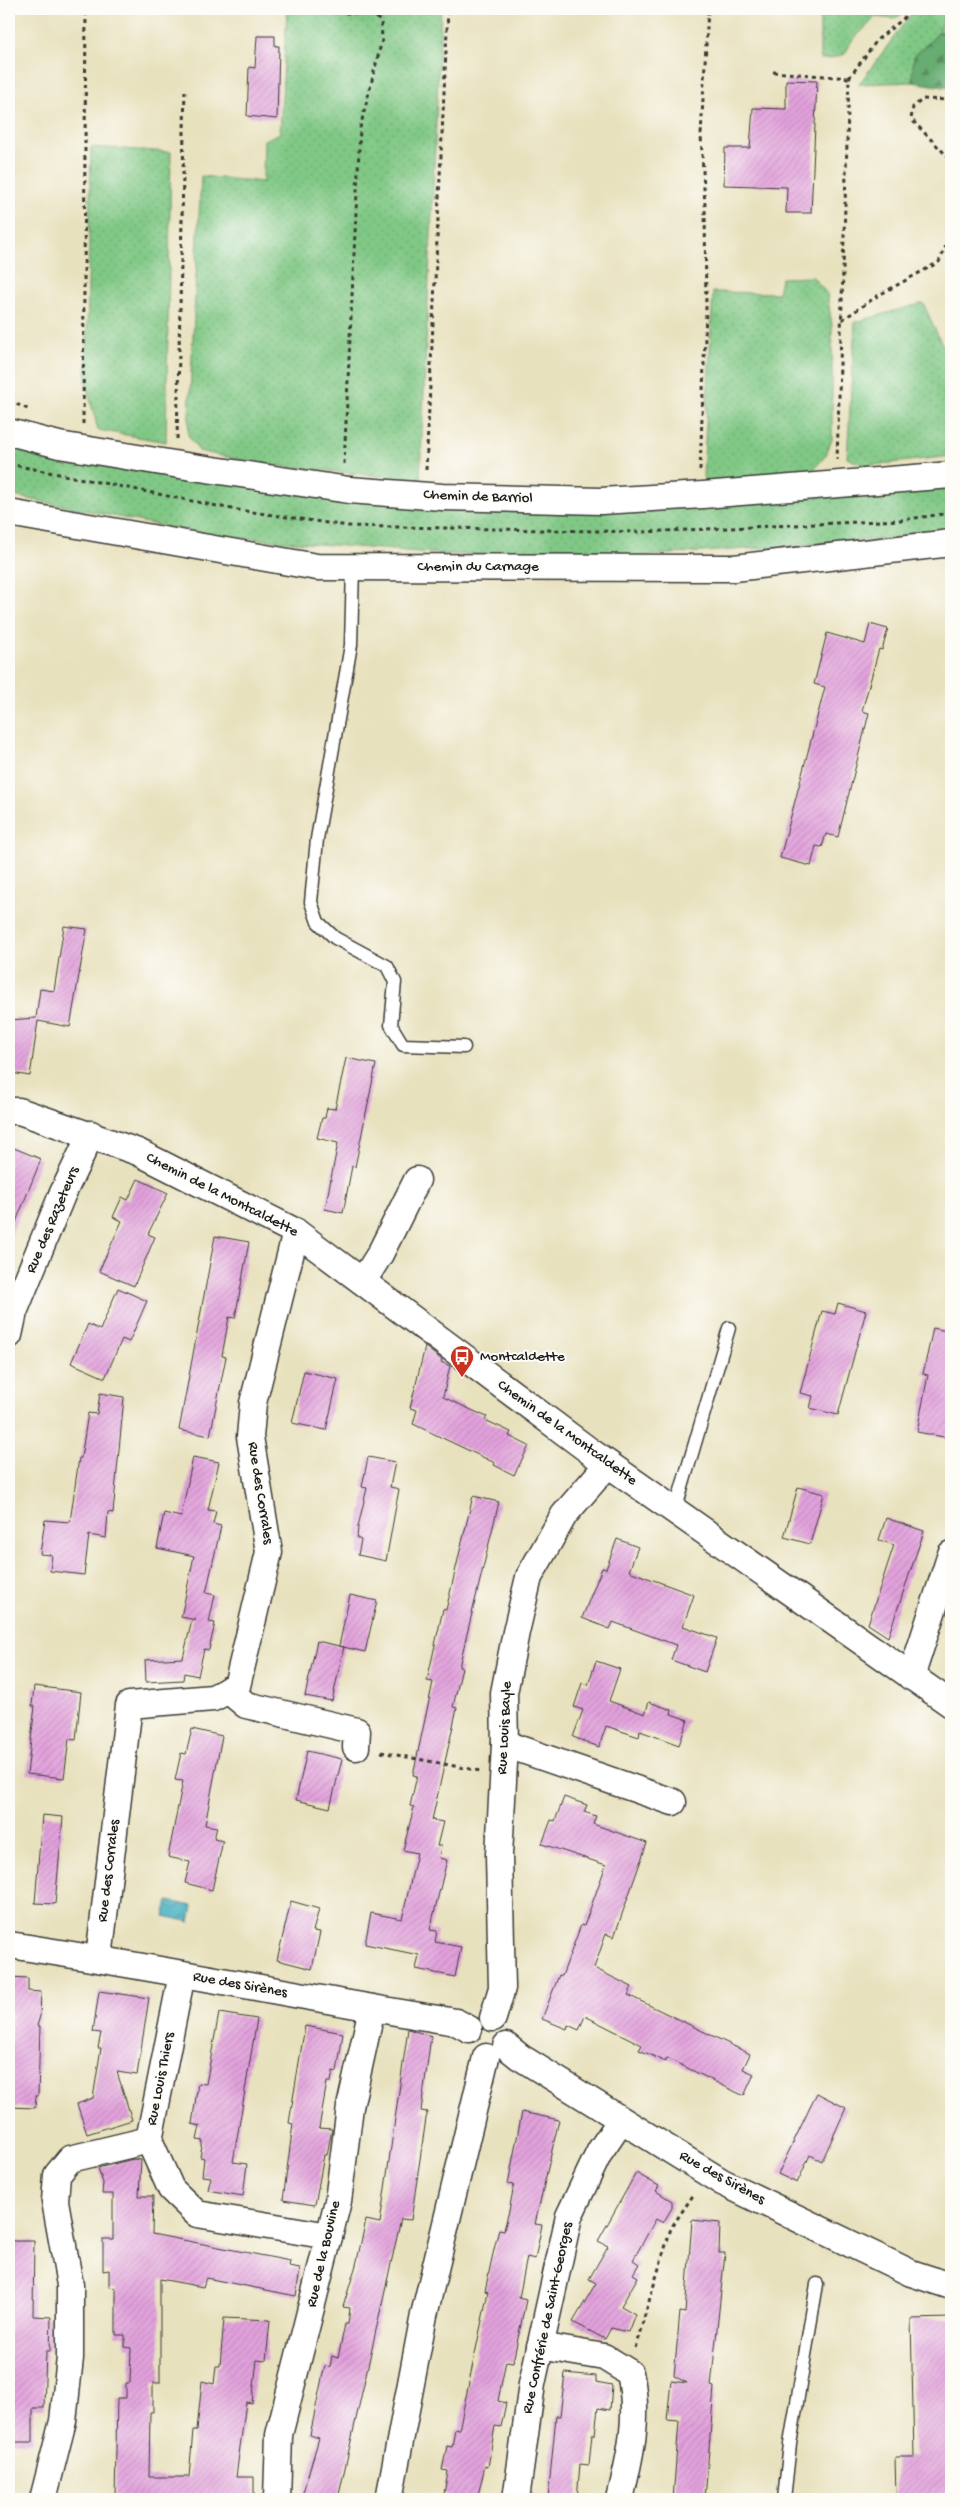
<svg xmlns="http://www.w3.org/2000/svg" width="960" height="2508" font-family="'Gochi Hand',sans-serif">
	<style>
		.grass { fill: url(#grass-dots); stroke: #4e7250 }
		.forest { fill: url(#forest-firs); stroke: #426447 }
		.water { fill: url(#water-waves); stroke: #30666e }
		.building { fill: url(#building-hatch) }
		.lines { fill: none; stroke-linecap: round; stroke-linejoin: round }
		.lane-casing { stroke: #3b3a34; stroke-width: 15 }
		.street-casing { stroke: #3b3a34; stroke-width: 29 }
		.path { stroke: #3b3a34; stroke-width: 3; stroke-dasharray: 4 4; stroke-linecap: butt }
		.lane { stroke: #fff; stroke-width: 12 }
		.street { stroke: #fff; stroke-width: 26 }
		.labels { text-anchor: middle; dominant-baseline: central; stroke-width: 4; stroke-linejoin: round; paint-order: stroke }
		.street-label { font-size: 15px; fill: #1c1c1c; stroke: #fdfcf7 }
		.poi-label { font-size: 15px; fill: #1c1c1c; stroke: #fdfcf7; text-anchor: start }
	</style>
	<defs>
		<pattern id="grass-dots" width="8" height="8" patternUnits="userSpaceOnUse" patternTransform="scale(1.25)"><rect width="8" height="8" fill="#80c885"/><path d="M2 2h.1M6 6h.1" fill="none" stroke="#6eab72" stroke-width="1.8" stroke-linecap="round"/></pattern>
		<pattern id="forest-firs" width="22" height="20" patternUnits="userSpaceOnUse" patternTransform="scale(1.25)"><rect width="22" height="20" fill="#68ac72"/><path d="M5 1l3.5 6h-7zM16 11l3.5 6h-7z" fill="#558b5d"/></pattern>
		<pattern id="water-waves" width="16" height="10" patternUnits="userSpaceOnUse" patternTransform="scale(1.25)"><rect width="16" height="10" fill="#43afc1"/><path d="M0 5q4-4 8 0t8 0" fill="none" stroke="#378e9c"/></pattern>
		<pattern id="building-hatch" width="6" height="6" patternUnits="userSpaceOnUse" patternTransform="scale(1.25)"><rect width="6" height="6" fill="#e2a2dc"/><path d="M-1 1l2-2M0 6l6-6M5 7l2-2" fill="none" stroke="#c18bbc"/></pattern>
	</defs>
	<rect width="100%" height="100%" fill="#fdfcf7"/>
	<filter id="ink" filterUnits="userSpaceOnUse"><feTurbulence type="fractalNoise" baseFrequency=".02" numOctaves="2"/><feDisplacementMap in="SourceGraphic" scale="10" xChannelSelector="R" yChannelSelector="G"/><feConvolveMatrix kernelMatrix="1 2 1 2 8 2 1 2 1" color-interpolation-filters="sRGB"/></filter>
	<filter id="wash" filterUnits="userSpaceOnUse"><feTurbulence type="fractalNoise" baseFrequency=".0096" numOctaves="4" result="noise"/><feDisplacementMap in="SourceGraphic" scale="20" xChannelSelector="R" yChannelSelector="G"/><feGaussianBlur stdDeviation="1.12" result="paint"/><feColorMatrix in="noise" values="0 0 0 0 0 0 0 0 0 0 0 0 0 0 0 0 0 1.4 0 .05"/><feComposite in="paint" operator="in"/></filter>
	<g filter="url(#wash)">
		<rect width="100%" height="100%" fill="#e8e1be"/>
		<g class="grass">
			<path d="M287 9H441L420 480 259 464 199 451 188 435 201 176 263 182 264 140 280 133Z"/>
			<path d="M820 9H905V13L893 19 876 17 851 42 845 54 829 59H820Z"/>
			<path d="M915 9H945L939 32 915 56 912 82 859 84Z"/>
			<path d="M91 147 171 152 166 442 98 430 86 384Z"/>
			<path d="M813 277 827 294 832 325V439L826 455 808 476 707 483 703 477 713 292 778 293 781 278Z"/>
			<path d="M923 303 941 342 951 357V456L866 466 847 458 855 322Z"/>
			<path d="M9 443 303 495 951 486V535L628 557 443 554 207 535 9 495Z"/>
		</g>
		<path class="forest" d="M946 9H951V88L912 82 914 56 942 30Z"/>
		<path class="water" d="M168 1901 193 1906 190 1922 164 1916Z"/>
		<g id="blocks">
			<g class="building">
				<path d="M257 36H275V46H279L277 119 247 116 249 67 255 68Z"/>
				<path d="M786 80 817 81 811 213H786L787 187 724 185 725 148H750L753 108 786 109Z"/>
				<path d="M870 624 888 629 882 650 879 649 862 711 869 713 838 837 826 834 822 847 816 846 811 866 780 858 825 687 814 684 827 633 865 644Z"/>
				<path d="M64 926 87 929 70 1027 38 1021 30 1076 11 1073 9 1020 36 1018 40 989 54 991Z"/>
				<path d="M346 1058 376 1064 355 1167 352 1166 343 1213 325 1209 338 1143 317 1138 322 1118H325L327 1108 335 1109Z"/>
				<path d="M9 1146 41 1159 10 1237H9Z"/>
				<path d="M138 1179 168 1193 148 1234 155 1237 134 1286 99 1271 122 1221 113 1217 122 1197 128 1200Z"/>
				<path d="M215 1236 249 1242 235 1318 229 1317 222 1356 226 1357 210 1436 179 1430Z"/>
				<path d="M118 1288 147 1301 129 1342 122 1339 105 1378 71 1363 88 1324 100 1330Z"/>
				<path d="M838 1303 866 1311 838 1415 810 1408 813 1396 800 1393 822 1311 835 1314Z"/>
				<path d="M933 1328 951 1332V1426L949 1438 917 1432 928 1375 923 1374Z"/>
				<path d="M425 1347 442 1360 441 1362 450 1366 443 1397 487 1417 485 1420 511 1432 509 1436 529 1446 514 1475 494 1465 495 1463 413 1424 417 1410 410 1408Z"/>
				<path d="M304 1371 338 1379 326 1430 292 1423Z"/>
				<path d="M100 1393 124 1397 113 1513 108 1512 106 1538 89 1535 84 1575 50 1571 52 1555 40 1554 45 1520 70 1522 79 1458H81L88 1413 97 1414Z"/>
				<path d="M193 1457 219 1462 208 1510 216 1511 213 1524 221 1526 206 1593 215 1595 209 1622 215 1623 209 1650 204 1649 198 1676 184 1673 183 1680 146 1682 145 1660 183 1658 192 1620H196L181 1617 194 1556 157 1548 164 1513 181 1517Z"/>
				<path d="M368 1457 395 1462 390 1487 399 1489 386 1561 358 1555 361 1540 357 1538 358 1527 367 1488 362 1487Z"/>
				<path d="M798 1487 824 1494 810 1544 784 1537Z"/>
				<path d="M473 1496 499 1502 459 1667 462 1668 453 1707 457 1708 432 1820 443 1822 437 1846H441L439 1858 447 1860 430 1930 437 1931 435 1942 461 1947 455 1977 416 1969 419 1955 365 1944 371 1913 402 1919 417 1853 403 1850 414 1807 410 1806 417 1776 413 1775 433 1682 427 1681 443 1609 446 1610Z"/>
				<path d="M886 1518 924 1531 888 1637 868 1624 894 1545 879 1540Z"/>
				<path d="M617 1539 638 1547 629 1571 694 1595 683 1626 717 1638 705 1672 671 1660 676 1645 613 1622 610 1629 582 1618 602 1568 606 1569Z"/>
				<path d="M350 1595 377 1601 365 1652 339 1646Z"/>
				<path d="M317 1641 344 1647 332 1701 305 1696Z"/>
				<path d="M596 1661 620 1669 609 1701 645 1714 649 1702 672 1710 671 1714 688 1720 679 1745 640 1731 639 1737 606 1726 599 1747 573 1737 583 1710 574 1707 582 1683 588 1685Z"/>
				<path d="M34 1686 81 1692 76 1740 69 1739 64 1778 27 1774 35 1706H32Z"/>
				<path d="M192 1729 222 1736 205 1825 217 1827 214 1839 223 1841 212 1890 185 1883 190 1862 168 1857 183 1781 175 1780 181 1753 186 1754Z"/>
				<path d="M307 1751 342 1759 330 1808 296 1800Z"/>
				<path d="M564 1797 587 1805 584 1812 596 1816 593 1824 647 1843 614 1937 606 1934 594 1968 632 1987 628 1995 750 2054 743 2069 754 2074 744 2096 667 2058 665 2062 651 2055 639 2050 642 2045 585 2016 579 2030 568 2025 567 2029 542 2019 559 1975 562 1976 581 1925 584 1926 606 1865 542 1844 551 1820 555 1821Z"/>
				<path d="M42 1815 63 1817 55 1904 35 1903Z"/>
				<path d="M291 1901 319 1909 313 1931 320 1932 312 1969 277 1960Z"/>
				<path d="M9 1977 28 1978V1991L41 1992 40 2016 37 2026H40L38 2096H36L35 2108 9 2107 11 2014H9Z"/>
				<path d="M99 1991 149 1998 137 2075 117 2072 132 2120 87 2134 77 2104 93 2098 101 2048H98L101 2033 93 2032Z"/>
				<path d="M219 2013 257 2019 233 2162 247 2164 243 2196 208 2190 211 2177 202 2176 204 2158 200 2157 203 2141 197 2140 200 2126 192 2124 198 2083 206 2084Z"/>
				<path d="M305 2026 343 2033 337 2072 333 2071 331 2082H327L319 2128 332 2129 327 2155H324L315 2205 283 2200 293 2124 289 2123Z"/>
				<path d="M408 2029 431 2036 421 2111 427 2112 411 2220 401 2219 338 2499H301L319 2438 310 2435 322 2378 325 2366 330 2367 332 2356 338 2358 345 2324H348L350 2308 343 2307 356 2265 366 2220 380 2223Z"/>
				<path d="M817 2093 846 2108 822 2161 810 2155 797 2183 778 2174Z"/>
				<path d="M522 2112 559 2120 535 2224 542 2225 535 2259 527 2257 519 2298 526 2300 513 2362 506 2361 498 2401 506 2403 501 2427 495 2426 488 2467 485 2466 477 2499H445L446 2494H444L448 2471 442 2470 447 2446 452 2447 455 2429 459 2430 488 2292 485 2291 492 2258 499 2229 504 2230 509 2211 514 2185 508 2184Z"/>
				<path d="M133 2159 141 2160 139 2196H153L152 2234 290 2261 289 2267 300 2269 296 2296 206 2278 203 2287 160 2279V2383H153V2412H150L149 2477H189L193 2430H197L202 2381 214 2384 216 2366H220L224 2318 270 2320 266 2361 257 2360 252 2403 246 2402 236 2477H254V2499H115L117 2398H126V2383H130L131 2348 125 2347V2335H116V2288L109 2287V2270L103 2271V2239H113V2194H102L103 2183 98 2168Z"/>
				<path d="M636 2173 659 2186 656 2191 672 2201V2208L663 2223 656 2219 633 2260 639 2264 633 2274 638 2277 621 2306 635 2314 628 2332 611 2328 605 2339 573 2322 596 2283 589 2279 608 2246 598 2241Z"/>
				<path d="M692 2220 720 2223 719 2253H725L711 2386 714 2387 705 2499H673L679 2421 667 2420 671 2381 687 2383 674 2376 680 2312 685 2313Z"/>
				<path d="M9 2241H34L33 2316 51 2317 50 2351H46L44 2408H33V2442H9Z"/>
				<path d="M951 2318V2499H896L895 2457H914L911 2319Z"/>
				<path d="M565 2373 596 2376V2382L612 2385 610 2410 598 2408 595 2434H592L589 2465 580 2464 577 2499 548 2498 556 2416H560Z"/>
			</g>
		</g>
	</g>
	<g filter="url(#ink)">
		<use href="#blocks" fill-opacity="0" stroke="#3b3a34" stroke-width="1"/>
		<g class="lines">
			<g class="lane-casing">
				<g id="lane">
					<path d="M353 567 351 645 317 839 311 902 318 922 335 938 387 966 395 982 391 1025 403 1045 464 1047"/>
					<path d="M675 1511 729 1328"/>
					<path d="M784 2499 790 2444 817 2284"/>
				</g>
			</g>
			<g class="street-casing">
				<g id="street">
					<path d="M9 432 59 445 186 466 349 490 442 497 601 501 703 495 951 475"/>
					<path d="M9 513 317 567 734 568 951 543"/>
					<path d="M9 1111H19L138 1152 296 1232 591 1452 951 1704"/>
					<path d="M363 1281 380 1254 417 1180"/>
					<path d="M9 1335 14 1312 62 1195 91 1134"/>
					<path d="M911 1677 951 1554"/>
					<path d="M228 1690 246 1705 357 1731 356 1747"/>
					<path d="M505 1744 673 1802"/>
					<path d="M9 1945C158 1967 306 1998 456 2022L469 2029"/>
					<path d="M99 1958 129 1705 213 1698 237 1686 269 1552 250 1437 253 1403 296 1232"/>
					<path d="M182 1974 149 2140 171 2189 197 2214 329 2236"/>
					<path d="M493 2018 502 1988 499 1855 505 1744 504 1693 516 1632 529 1577 564 1515 608 1464"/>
					<path d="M506 2046 520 2057 722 2182 911 2273 951 2286"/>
					<path d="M540 2346 604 2357 630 2373C640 2418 630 2456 620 2499"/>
					<path d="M43 2499 63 2421 70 2358V2285L55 2201 57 2175 70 2159 149 2140"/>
					<path d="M277 2499 279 2435 338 2201 350 2107 372 2008"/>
					<path d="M389 2499 424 2315 486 2057"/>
					<path d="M516 2499 532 2384 569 2216 600 2151 621 2120"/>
				</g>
			</g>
			<g class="path">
				<path d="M773 72 849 78 837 460"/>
				<path d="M849 78 878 39 903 19 910 9"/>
				<path d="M951 100 923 99 913 107 911 119 951 160"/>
				<path d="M842 320 879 295 939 262 951 234"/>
				<path d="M9 401 28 409"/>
				<path d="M83 424 86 9"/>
				<path d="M177 439 185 87"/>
				<path d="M9 464 232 509 348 526 643 532 901 520 951 513"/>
				<path d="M344 464 360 128 382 40 381 21 369 13H345"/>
				<path d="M426 470 448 9"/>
				<path d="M700 470 706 311 705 206 701 135 708 9"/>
				<path d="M381 1752 480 1771"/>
				<path d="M635 2348 671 2228 694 2194"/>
			</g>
			<use href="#lane" class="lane"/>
			<use href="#street" class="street"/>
		</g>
	</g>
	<defs>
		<g id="bus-pin" transform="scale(1.25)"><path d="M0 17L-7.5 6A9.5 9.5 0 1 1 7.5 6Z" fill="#c8321e" stroke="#fdfcf7"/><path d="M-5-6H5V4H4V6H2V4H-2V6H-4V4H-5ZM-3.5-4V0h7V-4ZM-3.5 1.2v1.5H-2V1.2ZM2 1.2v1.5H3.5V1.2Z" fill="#fff"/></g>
	</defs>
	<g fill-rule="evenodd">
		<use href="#bus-pin" x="462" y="1357"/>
	</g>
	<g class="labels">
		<g class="street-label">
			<text transform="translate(478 497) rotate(2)">Chemin de Barriol</text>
			<text x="478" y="567">Chemin du Carnage</text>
			<text transform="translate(222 1195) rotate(27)">Chemin de la Montcaldette</text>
			<text transform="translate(53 1220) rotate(-67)">Rue des Razeteurs</text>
			<text transform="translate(567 1433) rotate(36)">Chemin de la Montcaldette</text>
			<text transform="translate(260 1493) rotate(81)">Rue des Corrales</text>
			<text transform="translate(505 1728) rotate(-87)">Rue Louis Bayle</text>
			<text transform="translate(109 1871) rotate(-83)">Rue des Corrales</text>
			<text transform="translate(240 1985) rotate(10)">Rue des Sirènes</text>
			<text transform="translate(161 2079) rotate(-79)">Rue Louis Thiers</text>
			<text transform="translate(722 2178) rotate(29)">Rue des Sirènes</text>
			<text transform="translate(324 2254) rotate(-77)">Rue de la Bouvine</text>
			<text transform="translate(548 2318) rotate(-78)">Rue Confrérie de Saint-Georges</text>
		</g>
		<g class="poi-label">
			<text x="480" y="1357">Montcaldette</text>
		</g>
	</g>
	<rect width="960" height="2508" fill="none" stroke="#fdfcf7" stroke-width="30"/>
</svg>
